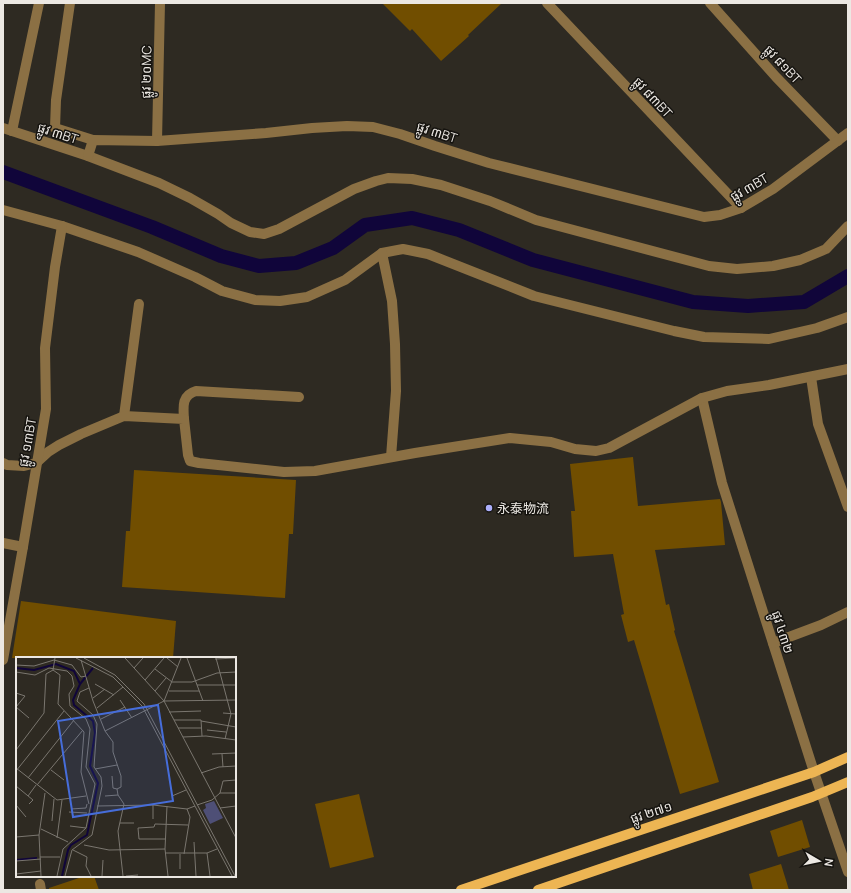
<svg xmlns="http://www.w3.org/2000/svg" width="851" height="893" font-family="Manrope,'Noto Sans SC','Noto Sans Khmer',sans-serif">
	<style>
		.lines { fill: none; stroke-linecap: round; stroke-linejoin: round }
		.canal { stroke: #10053a; stroke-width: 14 }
		.building { fill: #714e00 }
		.minor { stroke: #8b7044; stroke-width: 10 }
		.major { stroke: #edb553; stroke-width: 10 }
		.poi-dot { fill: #acaffb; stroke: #15130f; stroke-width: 1.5 }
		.labels { text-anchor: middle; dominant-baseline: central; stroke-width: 3; stroke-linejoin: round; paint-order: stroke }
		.street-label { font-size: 13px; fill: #ece8e3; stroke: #15130f }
		.poi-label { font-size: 13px; fill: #ece8e3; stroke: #15130f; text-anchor: start }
		.inset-river { fill: none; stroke: #10053a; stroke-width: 2 }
		.inset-road { fill: none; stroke: #7a766f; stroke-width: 1 }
		.view { fill: #466dda; fill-opacity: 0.15; stroke: #466dda; stroke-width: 2 }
		.inset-edge { fill: none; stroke: #ece8e3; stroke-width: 2 }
	</style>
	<rect width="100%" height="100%" fill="#2e2a22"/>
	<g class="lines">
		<path class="canal" d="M3 172 152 227 221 256 259 266 296 263 333 248 365 225 412 218 459 230 533 260 693 302 748 306 804 302 848 276"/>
	</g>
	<g class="building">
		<path d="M382 3H502L468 35 469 36 441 61 412 29 410 31Z"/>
		<path d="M633 457 638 506 720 499 721 502 725 545 655 550 666 605 669 604 675 630 674 631 719 782 680 794 634 640 628 642 621 615 624 614 613 554 574 557 571 511H575L570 464Z"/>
		<path d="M134 470 296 480 293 534H289L285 598 122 587 126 531H130Z"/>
		<path d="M21 601 176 621 173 658H12Z"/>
		<path d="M359 794 374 857 330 868 315 804Z"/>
		<path d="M802 820 810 847 778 857 770 831Z"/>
		<path d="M781 864 789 890H753L749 874Z"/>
		<path d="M85 876H94L99 890H49V888Z"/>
	</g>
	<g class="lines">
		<g class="minor">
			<path d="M70 3 56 100 55 128 93 140"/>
			<path d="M547 3 741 208"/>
			<path d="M710 3 776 77 838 141"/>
			<path d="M3 128 88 156 159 183 190 198 218 214 231 223 250 232 264 234 279 229 354 189 376 181 388 178 412 179 441 185 490 201 536 220 709 266 737 269 773 266 800 260 826 249 848 226"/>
			<path d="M12 131 39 3"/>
			<path d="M157 141 160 3"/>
			<path d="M88 156 93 140 157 141 266 133 312 128 347 126 373 127 400 134 435 146 489 163 704 217 720 215 741 208 773 189 848 133"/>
			<path d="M3 210 62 226 138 252 195 277 222 291 255 300 280 301 307 297 345 280 382 253 403 249 428 254 534 296 674 331 704 337 769 339 817 328 848 317"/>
			<path d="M382 253 392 301 395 344 396 391 391 457"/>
			<path d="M811 377 818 424 848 507"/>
			<path d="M702 398 722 483 814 772 848 872"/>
			<path d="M124 416 139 304"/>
			<path d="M184 419C183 406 182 395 196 391L299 397"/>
			<path d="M3 463 7 465 24 466 36 463 48 452 59 445 81 434 124 416 184 419 188 455 190 461 199 463 284 472 315 471 415 453 510 438 551 442 575 449 596 451 609 448 702 398 727 391 769 385 848 369"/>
			<path d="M3 543 23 547"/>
			<path d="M773 643 821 625 848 612"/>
			<path d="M3 660 23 547 46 409 45 348 55 267 62 226"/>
			<path d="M40 884 41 890"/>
		</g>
		<g class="major">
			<path d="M461 890 814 772 848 757"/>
			<path d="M538 890 812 797 848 782"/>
		</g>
	</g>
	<circle class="poi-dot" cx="489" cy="508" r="4"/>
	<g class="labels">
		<g class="street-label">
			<text transform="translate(783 64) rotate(47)">ផ្លូវ ៨១BT</text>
			<text transform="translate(146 72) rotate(-89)">ផ្លូវ ២០MC</text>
			<text transform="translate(653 97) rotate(47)">ផ្លូវ ៨៣BT</text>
			<text transform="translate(437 132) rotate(18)">ផ្លូវ ៣BT</text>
			<text transform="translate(58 133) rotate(18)">ផ្លូវ ៣BT</text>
			<text transform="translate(749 187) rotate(-30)">ផ្លូវ ៣BT</text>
			<text transform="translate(27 442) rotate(-80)">ផ្លូវ ១៣BT</text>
			<text transform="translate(783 632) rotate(72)">ផ្លូវ ៤៣២</text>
			<text transform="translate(651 812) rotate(-18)">ផ្លូវ ២៧១</text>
		</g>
		<g class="poi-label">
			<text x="497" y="508">永泰物流</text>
		</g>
	</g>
	<g transform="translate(16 657)">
		<rect width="220" height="220" fill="#2e2a22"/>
		<path d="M198 144 207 161 194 167 187 153 190 151 189 147Z" fill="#4e4f76"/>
		<path class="inset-river" d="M0 11 18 13 40 7 58 14 64 27M64 27 77 11M0 203 21 201M46 219 52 193 55 188 71 178 82 126 74 109 79 76 77 64 58 48 57 43 64 27"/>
		<path class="inset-road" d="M60 1 97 20 126 49 216 219M68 1 99 18 128 47 219 219M109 1 148 44 220 181M151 1 162 10M171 1 187 44M200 1 215 57 209 82M199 2 220 1M65 3 77 44 89 74 97 85V95L105 119V130L101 132 102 138 108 147M0 8 18 9 38 3 56 8 65 20 70 19M118 11 127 1M139 12 156 25H176L201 16 220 15M37 13 44 18 42 47 68 75 65 115 73 147M0 15 19 18 33 11 51 14 56 19 58 29 53 37 54 49 70 62 74 72 70 110 79 127 70 171 47 192 41 219M129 23 148 1M79 27 98 38M181 28H220M139 34 150 21M153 34H183M0 36 9 39 0 50M77 41 89 32M104 43 116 61M148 44 165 1M0 50 13 61M81 51 107 30M153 55 185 54M207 56 220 57M85 62 109 50M158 63H185L186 79M185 64 220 70M162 71H185M191 73 210 75M89 74 148 44 220 43M167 80 190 79 220 83M0 93 28 56 30 17 37 13 39 1M196 97 220 96M206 97 207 110M0 111 41 143 70 139M79 112 101 108M35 113 48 123M0 114 48 54M185 116 203 110 220 109M96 119 97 131 101 132M12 121 58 63M21 128 67 73M0 129 17 143 13 147M204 136 207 124 220 123M12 139 20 128M89 139 102 138M156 139 170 133M0 148 10 160M181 148 196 143 204 136H220M81 149 137 148 171 152 179 149M151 149 149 192 152 219M204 151 220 149M55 152 70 151 71 147M53 155 71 156M137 162V148M36 164 38 142M104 166H118M54 169 70 171M25 172 52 185M0 180 23 178M41 181 46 143M149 182H123L122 171 138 170 139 167 172 168M178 185 180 219M68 188 93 193 149 192M57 193 71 200 70 209 75 219M149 196H191L201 192M191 196 194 219M168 197 174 160 171 152M24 200H44M0 204 25 202M164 212V197M0 217 25 214M25 219 23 178 29 136M49 219 56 193 76 178 86 129 85 120 78 110 81 67 77 58 61 44 64 35 73 31M86 219 87 203M107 219 102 174 108 147M110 219 122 218"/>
		<path class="view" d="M142 48 157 144 57 160 42 64Z"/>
		<rect width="220" height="220" class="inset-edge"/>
	</g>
	<rect width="851" height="893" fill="none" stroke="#ece8e3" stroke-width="8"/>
	<g transform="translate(819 861) rotate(99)" stroke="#15130f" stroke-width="3" paint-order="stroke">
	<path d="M0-3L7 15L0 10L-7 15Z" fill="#ece8e3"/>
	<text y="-6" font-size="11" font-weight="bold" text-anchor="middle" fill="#ece8e3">N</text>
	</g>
</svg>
